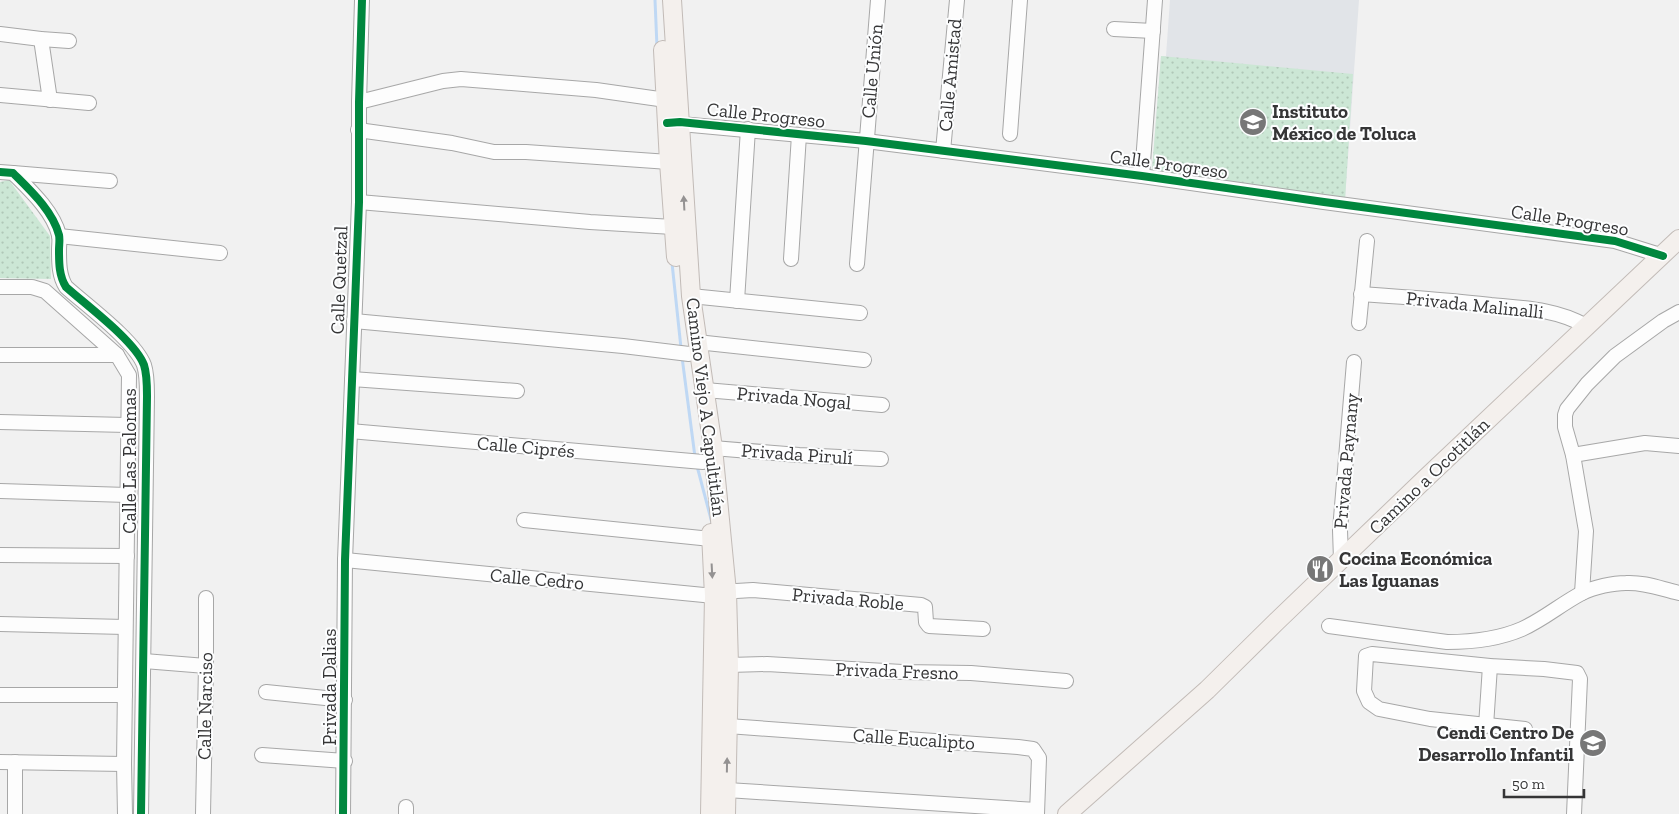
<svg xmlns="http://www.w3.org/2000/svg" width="1679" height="814" font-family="'Zilla Slab',serif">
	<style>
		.built { fill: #e1e4e8 }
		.park { fill: url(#park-dots) }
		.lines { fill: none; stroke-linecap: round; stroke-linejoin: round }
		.stream { stroke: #bfd8f4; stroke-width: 3 }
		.minor-casing { stroke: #a7a7a7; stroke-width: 16 }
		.major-casing { stroke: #c2bbb7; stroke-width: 20 }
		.minor { stroke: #fdfdfd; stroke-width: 14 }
		.major { stroke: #f4f0ed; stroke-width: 18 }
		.cycleway-casing { stroke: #fdfeff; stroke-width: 11 }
		.cycleway { stroke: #00873e; stroke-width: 8 }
		.oneway { fill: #949292 }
		.labels { text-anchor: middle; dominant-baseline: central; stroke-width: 4; stroke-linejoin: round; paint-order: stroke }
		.street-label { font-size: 19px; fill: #353536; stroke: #fdfeff }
		.poi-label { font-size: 19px; font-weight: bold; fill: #353536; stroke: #fdfeff; text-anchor: start }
	</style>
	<defs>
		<pattern id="park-dots" width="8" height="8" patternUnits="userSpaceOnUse" patternTransform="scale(1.25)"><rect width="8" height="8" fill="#cce7d5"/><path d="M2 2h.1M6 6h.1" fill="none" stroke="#b0c7b7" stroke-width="1.8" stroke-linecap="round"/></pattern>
	</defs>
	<rect width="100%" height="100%" fill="#f1f1f1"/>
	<path class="built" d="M1170 0H1359L1345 200 1152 170 1161 56H1166Z"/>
	<g class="park">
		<path d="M1161 56 1353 74 1345 200 1152 170Z"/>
		<path d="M9 180 50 236 51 279 0 278V182Z"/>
	</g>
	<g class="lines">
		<g class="stream">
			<path d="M655 0 657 47"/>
			<path d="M672 263 681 348"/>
			<path d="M682 357 695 457"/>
			<path d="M697 466 712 523"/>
		</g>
		<g class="minor-casing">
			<g id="minor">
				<path d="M1114 29 1153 31"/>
				<path d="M0 34 41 39 69 41"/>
				<path d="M41 39 50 100"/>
				<path d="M0 95 89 103"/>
				<path d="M359 102 443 81 461 79 596 90 666 100"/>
				<path d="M670 123 866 141 1142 176 1324 202 1615 241 1663 256"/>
				<path d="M358 130 452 143 494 152H526L669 162"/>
				<path d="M1010 134 1020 0"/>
				<path d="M943 151 957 0"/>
				<path d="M0 172 13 173C30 190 53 211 59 235 60 239 59 245 59 250 59 263 59 276 66 287 86 305 135 341 144 365 147 374 147 386 147 396L141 814"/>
				<path d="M13 173 110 181"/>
				<path d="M1142 176 1155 0"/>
				<path d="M359 202 590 222 673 227"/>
				<path d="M59 236 220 253"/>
				<path d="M791 259 799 135"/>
				<path d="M857 264 878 0"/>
				<path d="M0 287H32L45 291 117 355 129 375 124 764 125 814"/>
				<path d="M1361 294C1405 297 1448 300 1491 305 1523 308 1557 309 1586 326"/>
				<path d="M691 296 860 313"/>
				<path d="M737 301 748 129"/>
				<path d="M354 321 623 346 689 354"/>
				<path d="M1359 323 1367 241"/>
				<path d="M697 342 864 360"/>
				<path d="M0 355H117"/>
				<path d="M352 379 517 391"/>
				<path d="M705 390 882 405"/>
				<path d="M0 422 127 425"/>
				<path d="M350 431 703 462"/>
				<path d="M713 448 799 455 881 459"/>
				<path d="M1573 455 1645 443 1679 446"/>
				<path d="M0 491 127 495"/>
				<path d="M524 520 711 539"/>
				<path d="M0 555 127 556"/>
				<path d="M345 560 714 596 736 591 753 590 921 605 925 607 926 622 929 626 983 629"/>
				<path d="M1341 560 1340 530 1354 362"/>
				<path d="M1582 593 1586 531 1573 455 1565 427V415L1567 409 1587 384 1615 356 1663 321 1679 312"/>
				<path d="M0 624 125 627"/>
				<path d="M1329 626 1447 642C1472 642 1499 639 1522 629 1544 619 1561 604 1582 593 1594 587 1613 583 1626 583 1645 582 1661 589 1679 593"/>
				<path d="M144 661 206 666"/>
				<path d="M729 665 767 664 902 672 971 673 1066 681"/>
				<path d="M266 692 345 700"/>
				<path d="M0 695H125"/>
				<path d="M728 726 1018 747 1033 749 1039 758 1037 814"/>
				<path d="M1486 726 1490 666"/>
				<path d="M1525 729 1430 719 1379 709 1369 702 1364 691 1366 656 1372 654 1490 666 1544 669 1577 673 1580 679 1574 814"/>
				<path d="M262 755 345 761"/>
				<path d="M0 762 124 764"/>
				<path d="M727 790 1037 810"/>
				<path d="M15 814V762"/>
				<path d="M203 814 206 666V598"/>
				<path d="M343 814 345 560 359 202V102L362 0"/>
				<path d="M406 814V807"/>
			</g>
		</g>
		<g class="major-casing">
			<g id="major">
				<path d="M672 0 691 296 713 448 727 592 729 665 726 814"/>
				<path d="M663 50 669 162 676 257"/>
				<path d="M710 814 714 596 711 533"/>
				<path d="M1067 814 1207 690 1276 622 1427 477 1679 239"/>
			</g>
		</g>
		<use href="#minor" class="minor"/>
		<use href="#major" class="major"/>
		<g class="cycleway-casing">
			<g id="cycleway">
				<path d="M667 123 680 122 866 141 1142 176 1324 202 1615 241 1663 256"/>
				<path d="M0 172 13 173C30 190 53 211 59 235 60 239 59 245 59 250 59 263 59 276 66 287 86 305 135 341 144 365 147 374 147 386 147 396L141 814"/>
				<path d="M343 814 345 560 359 202V102L362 0"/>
			</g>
		</g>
		<use href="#cycleway" class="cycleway"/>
	</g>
	<defs><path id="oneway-solid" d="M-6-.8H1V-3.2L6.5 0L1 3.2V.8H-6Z" transform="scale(1.25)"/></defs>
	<g class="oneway">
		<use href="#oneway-solid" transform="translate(684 203) rotate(-93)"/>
		<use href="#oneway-solid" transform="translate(712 571) rotate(87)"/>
		<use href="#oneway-solid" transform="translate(727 765) rotate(-89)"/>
	</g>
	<defs>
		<g id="school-disc" transform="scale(1.4375)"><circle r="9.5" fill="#777" stroke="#fdfeff"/><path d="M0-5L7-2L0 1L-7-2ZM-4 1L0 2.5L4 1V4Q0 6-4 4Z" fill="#fff"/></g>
		<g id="restaurant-disc" transform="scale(1.4375)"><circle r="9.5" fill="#777" stroke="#fdfeff"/><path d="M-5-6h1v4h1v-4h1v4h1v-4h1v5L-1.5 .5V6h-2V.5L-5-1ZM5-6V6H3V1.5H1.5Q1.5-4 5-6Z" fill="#fff"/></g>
	</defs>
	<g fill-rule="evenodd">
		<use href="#school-disc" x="1253" y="122"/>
		<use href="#restaurant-disc" x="1320" y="569"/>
		<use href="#school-disc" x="1593" y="743"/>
	</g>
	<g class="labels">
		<g class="street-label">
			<text transform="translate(872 71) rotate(-85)">Calle Unión</text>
			<text transform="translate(950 75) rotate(-85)">Calle Amistad</text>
			<text transform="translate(766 115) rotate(6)">Calle Progreso</text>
			<text transform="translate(1169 164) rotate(8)">Calle Progreso</text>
			<text transform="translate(1570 220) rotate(9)">Calle Progreso</text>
			<text transform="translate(339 280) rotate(-88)">Calle Quetzal</text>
			<text transform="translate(1475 305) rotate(6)">Privada Malinalli</text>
			<text transform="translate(794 398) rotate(5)">Privada Nogal</text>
			<text transform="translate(706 407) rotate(83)">Camino Viejo A Capultitlán</text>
			<text transform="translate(526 447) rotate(5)">Calle Ciprés</text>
			<text transform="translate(797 454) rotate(4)">Privada Pirulí</text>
			<text transform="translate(129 461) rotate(-90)">Calle Las Palomas</text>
			<text transform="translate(1346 461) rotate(-85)">Privada Paynany</text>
			<text transform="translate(1429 476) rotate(-44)">Camino a Ocotitlán</text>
			<text transform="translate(537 579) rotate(5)">Calle Cedro</text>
			<text transform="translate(848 599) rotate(5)">Privada Roble</text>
			<text transform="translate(897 671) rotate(2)">Privada Fresno</text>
			<text transform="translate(329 687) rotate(-90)">Privada Dalias</text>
			<text transform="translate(205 706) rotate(-89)">Calle Narciso</text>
			<text transform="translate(914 739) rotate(4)">Calle Eucalipto</text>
		</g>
		<g class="poi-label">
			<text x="1272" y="111">Instituto<tspan x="1272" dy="22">México de Toluca</tspan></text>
			<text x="1339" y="558">Cocina Económica<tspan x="1339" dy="22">Las Iguanas</tspan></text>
			<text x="1574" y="732" text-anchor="end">Cendi Centro De<tspan x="1574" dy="22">Desarrollo Infantil</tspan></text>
		</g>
	</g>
	<path d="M1504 789v8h80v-8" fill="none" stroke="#353536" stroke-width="2.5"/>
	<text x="1512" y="789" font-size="15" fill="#353536" stroke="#fdfeff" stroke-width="4" paint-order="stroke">50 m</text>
</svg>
